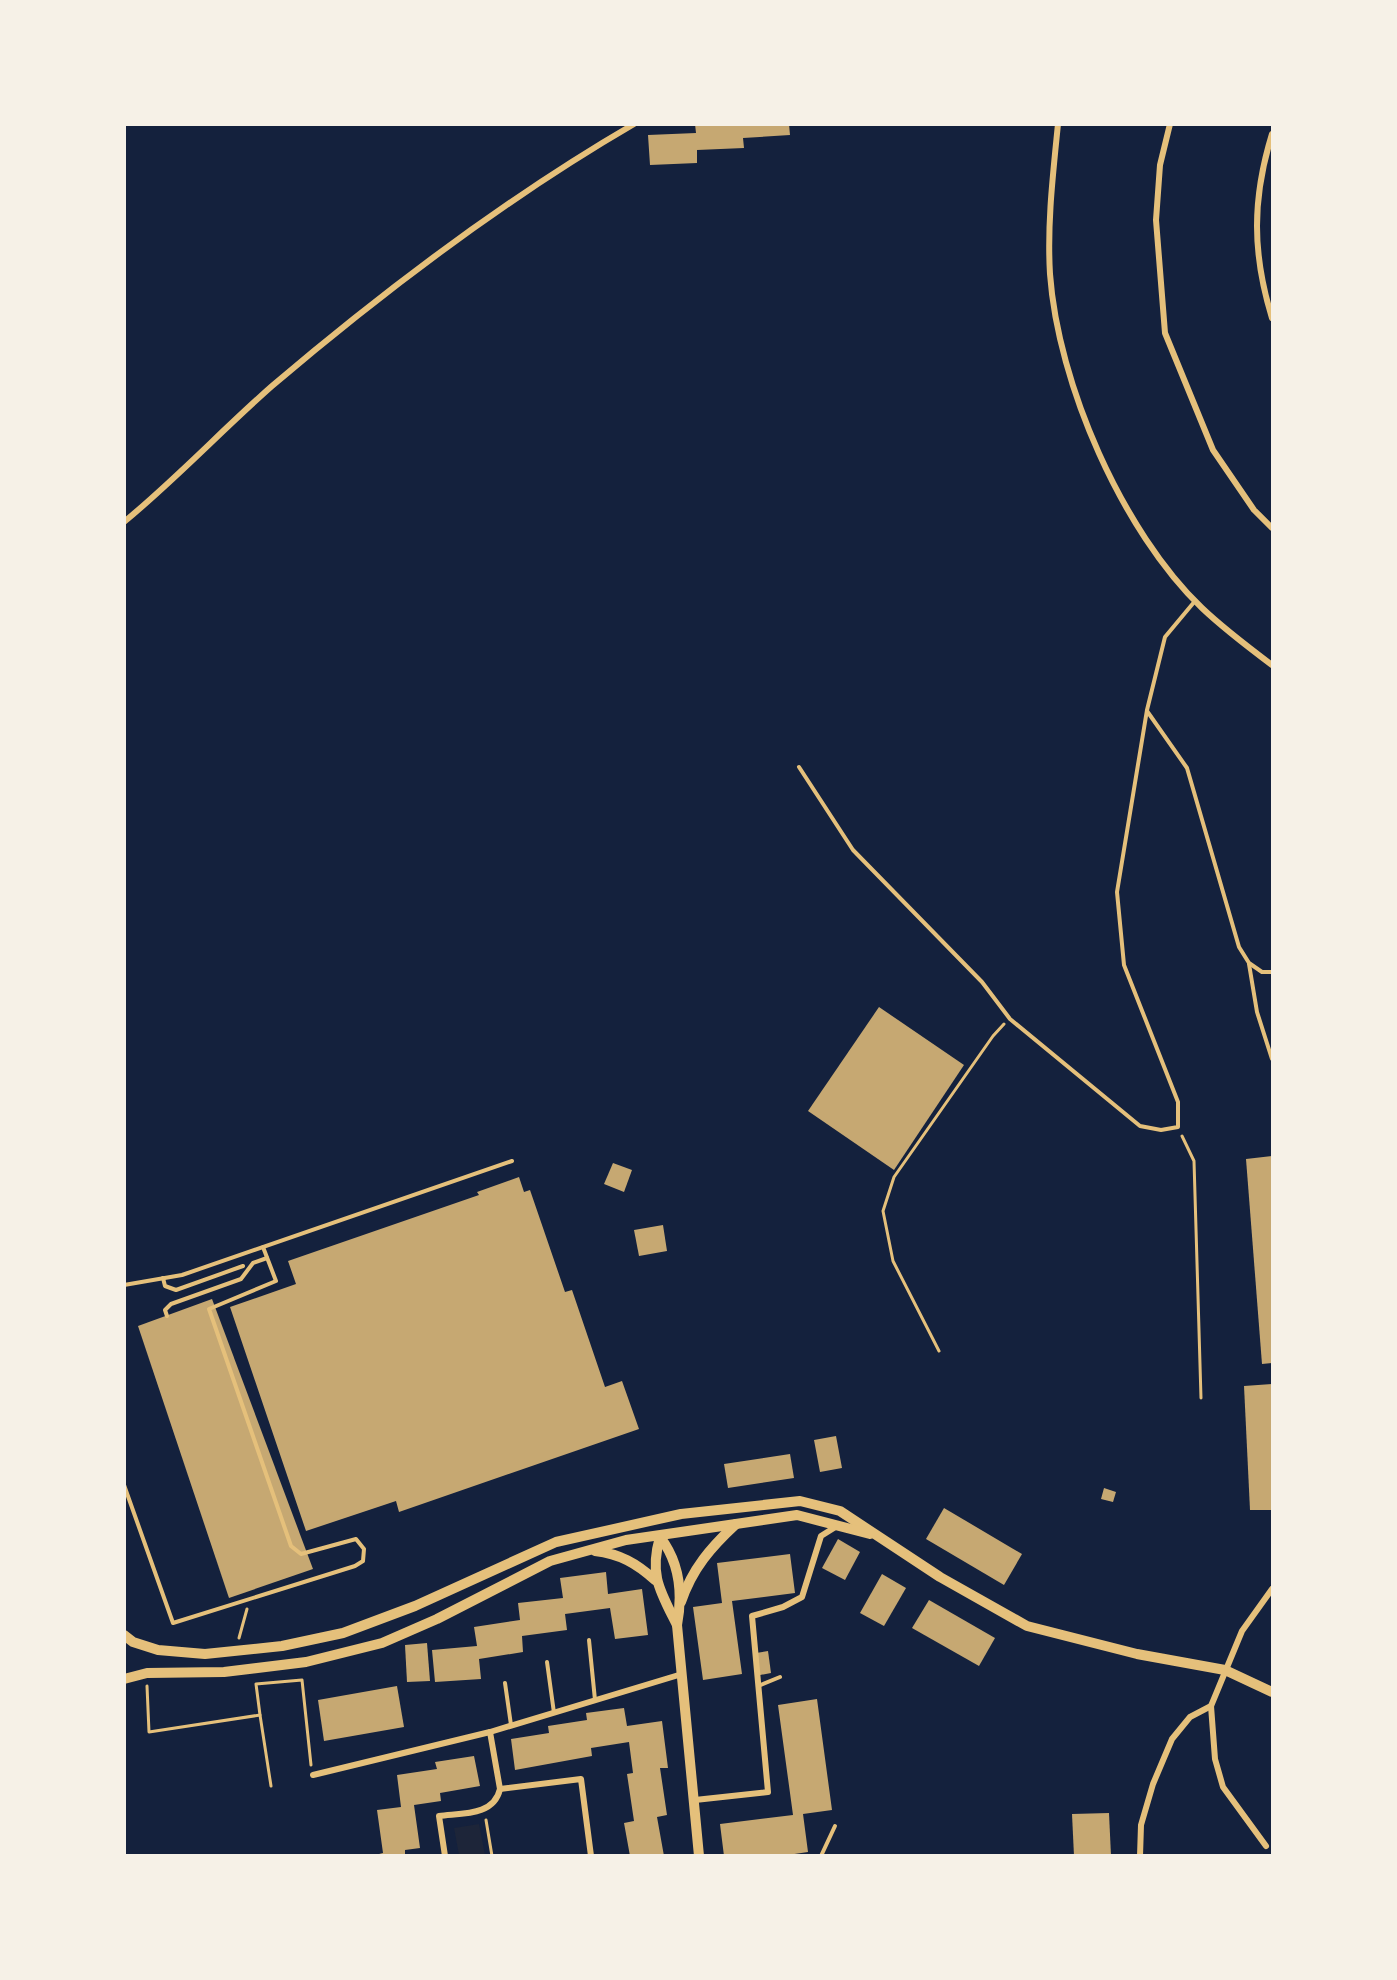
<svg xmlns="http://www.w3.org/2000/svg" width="1397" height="1980" font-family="Bitter,serif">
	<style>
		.green { fill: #1d2539 }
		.building { fill: #c6a872 }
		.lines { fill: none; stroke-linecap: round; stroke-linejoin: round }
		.path { stroke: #e5c07b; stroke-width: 3 }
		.service { stroke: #e5c07b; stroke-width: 4 }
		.minor { stroke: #e5c07b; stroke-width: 6 }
		.secondary { stroke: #e5c07b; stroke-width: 10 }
		.primary { stroke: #e5c07b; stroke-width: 10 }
	</style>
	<rect width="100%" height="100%" fill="#14213d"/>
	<path class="green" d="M479 1824 485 1855H459L454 1828Z"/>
	<g class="building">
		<path d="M695 124H789L790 135 743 138 744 148 697 150V163L650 165 648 135 696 133Z"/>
		<path d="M879 1007 964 1065 894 1170 808 1111Z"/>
		<path d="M1272 1156V1363L1262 1364 1246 1159Z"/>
		<path d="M613 1163 632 1170 624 1192 604 1184Z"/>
		<path d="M519 1177 524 1192 530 1190 565 1292 572 1290 605 1387 622 1381 639 1429 399 1512 396 1501 306 1531 230 1307 296 1284 288 1261 479 1195 477 1192Z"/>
		<path d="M663 1225 667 1251 639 1256 634 1230Z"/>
		<path d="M212 1299 313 1569 229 1598 138 1326Z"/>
		<path d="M1272 1384V1510H1250L1244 1386Z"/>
		<path d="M836 1436 842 1468 820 1472 814 1440Z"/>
		<path d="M790 1454 794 1478 728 1488 724 1464Z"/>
		<path d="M1104 1488 1116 1492 1113 1502 1101 1499Z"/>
		<path d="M944 1508 1022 1554 1004 1585 926 1539Z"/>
		<path d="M838 1539 860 1552 845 1580 822 1568Z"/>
		<path d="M790 1554 795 1593 732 1601 742 1674 703 1680 693 1607 722 1603 717 1563Z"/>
		<path d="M606 1572 608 1594 642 1589 648 1635 615 1639 610 1608 565 1614 567 1630 522 1636 523 1652 479 1659 481 1679 435 1682 432 1650 477 1646 474 1627 520 1620 518 1603 563 1598 560 1578Z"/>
		<path d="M882 1574 906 1588 884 1626 860 1613Z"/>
		<path d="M929 1600 995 1638 979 1666 912 1628Z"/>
		<path d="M427 1643 430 1681 407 1682 405 1645Z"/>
		<path d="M768 1651 771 1673 760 1675 756 1653Z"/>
		<path d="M397 1686 404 1727 324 1741 318 1700Z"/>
		<path d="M817 1699 832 1810 803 1814 808 1852 781 1856H724L720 1824 793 1815 778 1705Z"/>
		<path d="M624 1708 627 1726 662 1721 668 1768H660L667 1815 657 1817 664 1856H630L624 1823 634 1821 627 1774 633 1773 629 1742 591 1748 592 1756 515 1770 511 1739 549 1733 548 1726 587 1720 586 1713Z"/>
		<path d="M474 1756 480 1786 440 1793 441 1801 414 1805 420 1848 405 1850V1856H371L383 1853 377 1810 401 1807 397 1775 437 1769 435 1762Z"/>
		<path d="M1109 1813 1111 1856H1074L1072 1814Z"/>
	</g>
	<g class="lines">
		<g class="path">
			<path d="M1182 1136 1194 1161 1201 1398"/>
			<path d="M939 1351 893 1261 883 1211 894 1177 993 1036 1004 1024"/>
			<path d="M239 1638 247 1609"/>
			<path d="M147 1686 149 1732 260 1715 271 1786"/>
			<path d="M260 1715 256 1684 302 1680 311 1765"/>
			<path d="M486 1820 492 1856"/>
		</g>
		<g class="service">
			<path d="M1147 711 1187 768 1239 947 1249 963 1262 972H1272"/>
			<path d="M799 767 853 850 982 982 1010 1019 1140 1126 1161 1130 1178 1127V1102L1124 965 1117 892 1147 710 1165 637 1195 601"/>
			<path d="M1249 964 1257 1012 1272 1059"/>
			<path d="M163 1278 165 1286 176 1290 243 1266"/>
			<path d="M124 1285 182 1275 512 1161"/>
			<path d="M167 1316 165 1310 171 1304 241 1279 253 1263 267 1258"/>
			<path d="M124 1485 173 1623 355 1566 363 1561 364 1549 356 1539 301 1554 291 1546 209 1309 276 1281 263 1247"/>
			<path d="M589 1640 595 1700"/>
			<path d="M547 1662 554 1713"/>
			<path d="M505 1683 511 1725"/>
			<path d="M758 1686 780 1677"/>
			<path d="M821 1856 835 1826"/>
		</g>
		<g class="minor">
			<path d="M1058 124C1053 174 1047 224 1050 274 1058 384 1122 531 1202 608 1223 628 1248 647 1272 665"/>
			<path d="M1170 124 1160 165 1156 220 1165 333 1213 450 1254 510 1272 528"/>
			<path d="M1272 134C1252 199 1252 253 1272 318"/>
			<path d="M124 522C176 479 222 430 272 386 385 290 505 199 634 124"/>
			<path d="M1211 1706 1215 1759 1223 1787 1266 1846"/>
			<path d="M313 1775 490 1732 682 1674"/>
			<path d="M500 1789 581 1779 591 1856"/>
			<path d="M695 1800 768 1792 752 1616 783 1607 802 1597 821 1536 837 1526"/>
			<path d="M445 1856 439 1816C462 1813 494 1816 500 1789L490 1732"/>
			<path d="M1140 1856 1141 1825 1153 1784 1172 1739 1190 1717 1211 1706 1242 1631 1272 1589"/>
		</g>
		<g class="secondary">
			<path d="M660 1537C680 1563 683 1593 677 1625L699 1856"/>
			<path d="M660 1537C649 1575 660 1591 677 1625"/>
		</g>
		<g class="primary">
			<path d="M595 1551C620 1554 636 1563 655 1580"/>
			<path d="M681 1602C692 1569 711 1547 736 1524"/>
			<path d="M124 1635 133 1642 158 1650 205 1654 282 1646 343 1633 415 1606 556 1542 681 1514 800 1501 840 1511 940 1577 1027 1626 1137 1654 1225 1670 1272 1692"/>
			<path d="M124 1679 147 1673 224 1672 306 1662 382 1643 437 1619 550 1561 626 1540 797 1515 870 1534"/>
		</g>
	</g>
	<rect width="1397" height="1980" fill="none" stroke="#f6f1e7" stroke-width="252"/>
</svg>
